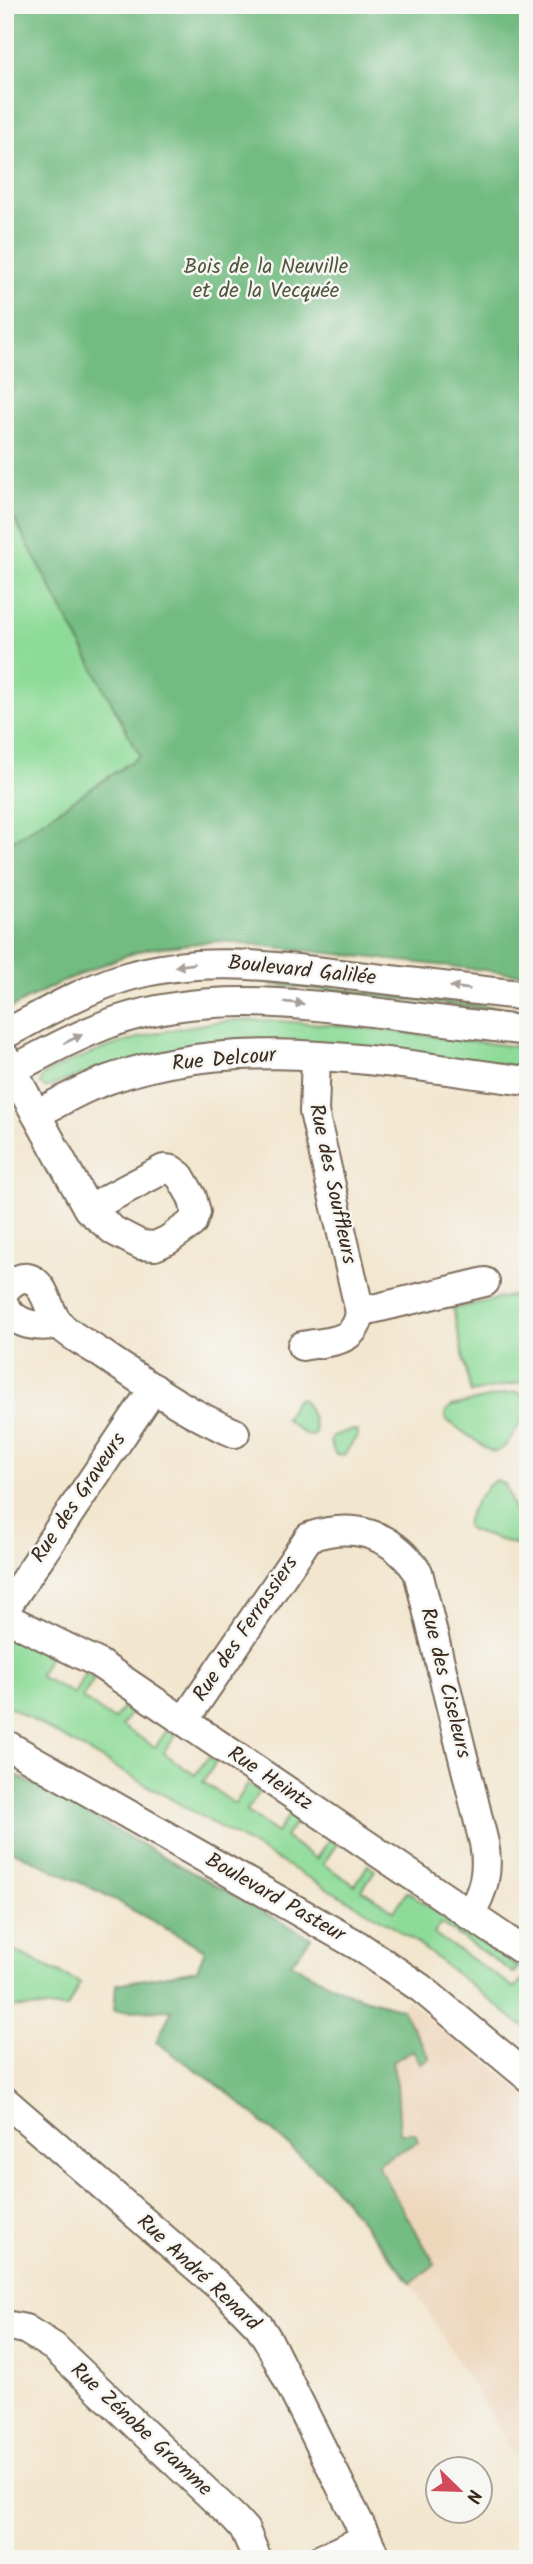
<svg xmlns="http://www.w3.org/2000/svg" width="533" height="2564" font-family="Kalam,sans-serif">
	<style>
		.built { fill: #eed6bb }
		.green { fill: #8edb99; stroke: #64825c; stroke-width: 2 }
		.forest { fill: #72bb81; stroke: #567250; stroke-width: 2 }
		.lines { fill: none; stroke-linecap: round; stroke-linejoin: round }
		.minor-casing { stroke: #7b6c5c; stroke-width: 32 }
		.minor { stroke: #fff; stroke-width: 28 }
		.oneway { fill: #a79f9a }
		.labels { text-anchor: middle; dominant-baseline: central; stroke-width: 5; stroke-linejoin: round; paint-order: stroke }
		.park-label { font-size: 21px; fill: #50563d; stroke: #f6f6f2 }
		.street-label { font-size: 21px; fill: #3b2a1e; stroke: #f6f6f2 }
	</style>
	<rect width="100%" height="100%" fill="#f6f6f2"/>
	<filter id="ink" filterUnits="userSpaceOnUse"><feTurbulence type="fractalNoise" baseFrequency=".0143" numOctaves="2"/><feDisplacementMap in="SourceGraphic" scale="14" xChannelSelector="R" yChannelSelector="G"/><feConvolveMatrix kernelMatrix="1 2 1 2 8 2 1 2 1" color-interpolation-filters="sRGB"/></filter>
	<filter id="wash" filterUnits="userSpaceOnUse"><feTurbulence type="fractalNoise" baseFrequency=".00686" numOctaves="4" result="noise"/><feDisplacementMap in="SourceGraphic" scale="28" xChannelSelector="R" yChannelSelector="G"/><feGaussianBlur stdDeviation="1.57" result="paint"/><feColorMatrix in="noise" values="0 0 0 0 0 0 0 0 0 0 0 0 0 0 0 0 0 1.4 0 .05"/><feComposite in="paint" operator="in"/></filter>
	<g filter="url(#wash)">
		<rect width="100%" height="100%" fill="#f2e6ce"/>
		<path class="built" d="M407 1999 497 2070 528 2098V2478L411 2283 435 2264 378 2167 399 2133 397 2085 392 2062 413 2050 430 2058 402 2009Z"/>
		<g class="green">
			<path d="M5 501 140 756 5 846Z"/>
			<path d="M270 981 528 1011V1014L270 984Z"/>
			<path d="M238 1020C335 1021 432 1037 528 1048V1068L316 1043 248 1040 182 1048 81 1075 46 1088 40 1084 43 1075C105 1043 169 1026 238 1020Z"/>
			<path d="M515 1295 528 1339V1381L471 1393 453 1309Z"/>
			<path d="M515 1392 528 1395V1412L505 1446 497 1452 490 1451 445 1419 446 1411 452 1406Z"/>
			<path d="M300 1398C309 1403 315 1423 315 1433L312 1436 306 1435 285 1419 295 1401Z"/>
			<path d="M351 1430 357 1431V1436L344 1455H336L330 1443 332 1436Z"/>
			<path d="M495 1480 505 1484 523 1538 517 1545 471 1531 466 1527C466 1513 484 1488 495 1480Z"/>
			<path d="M11 1638 50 1655 39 1676 74 1694 85 1673 94 1679 82 1698 114 1720 127 1702 134 1707 122 1726 155 1747 168 1729 176 1735 163 1753 195 1775 208 1757 216 1762 203 1782 235 1804 248 1784 259 1792 246 1811 277 1833 290 1813 298 1818 285 1837 316 1859 329 1839 337 1844 323 1864 355 1885 368 1865 375 1870 362 1890 394 1911 407 1892 518 1967 514 1973 440 1923 434 1934 515 1988 528 1973V2030L417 1943 384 1921 5 1704V1640Z"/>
			<path d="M5 1946 80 1983 67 2008 5 2007Z"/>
		</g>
		<g class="forest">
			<path d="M5 5H528V975L218 941 147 949 119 958 57 984 5 1011V846L140 756 5 501V399L14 387 5 370Z"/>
			<path d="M5 1769 311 1938 291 1964 350 1994 402 2009 430 2058 421 2064 413 2050 392 2062 397 2085 400 2133H415L418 2142 381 2161 378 2167 435 2264 411 2283 328 2180 226 2091 156 2042 172 2010 114 2011 116 1984 197 1970 205 1950 102 1893 5 1847Z"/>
		</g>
	</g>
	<g filter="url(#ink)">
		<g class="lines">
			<g class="minor-casing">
				<g id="minor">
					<path d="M5 1034C45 1013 83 990 126 977 200 955 272 966 348 975 408 982 468 989 528 996"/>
					<path d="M316 1056 314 1112 360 1312 485 1282"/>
					<path d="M5 1057 36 1114C54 1105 71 1095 89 1087 228 1028 384 1063 528 1081"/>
					<path d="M5 1074C41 1055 77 1035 116 1021 202 992 291 1002 380 1013 429 1019 478 1025 528 1031"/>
					<path d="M36 1114 88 1209 114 1231 141 1245 155 1246 168 1240 192 1223 196 1212 192 1197 180 1176 172 1170 164 1169 88 1209"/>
					<path d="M5 1290C12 1282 22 1274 33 1280 48 1290 48 1314 61 1326 73 1338 91 1346 105 1356 148 1385 188 1414 235 1433"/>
					<path d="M5 1306C16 1326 38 1328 59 1324"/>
					<path d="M302 1346C329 1341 356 1344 360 1312"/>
					<path d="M5 1609 154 1388"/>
					<path d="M5 1617 98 1663 528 1954"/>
					<path d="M184 1721 309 1537C353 1522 391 1533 418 1572L484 1843C489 1870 484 1892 469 1915"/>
					<path d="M5 1744 359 1946 422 1989 528 2077"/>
					<path d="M5 2101 229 2295 259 2326 268 2340 377 2559"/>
					<path d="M5 2325 25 2329 54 2347 235 2519 245 2530 257 2559"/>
					<path d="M321 2559 367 2538"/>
				</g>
			</g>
			<use href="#minor" class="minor"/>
		</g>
		<defs><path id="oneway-solid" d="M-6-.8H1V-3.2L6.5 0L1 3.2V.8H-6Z" transform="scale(1.75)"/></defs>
		<g class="oneway">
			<use href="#oneway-solid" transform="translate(185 965) rotate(173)"/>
			<use href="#oneway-solid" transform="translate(460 988) rotate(-173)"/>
			<use href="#oneway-solid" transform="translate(294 1003) rotate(6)"/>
			<use href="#oneway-solid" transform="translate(73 1039) rotate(-25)"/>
		</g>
	</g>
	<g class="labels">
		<g class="park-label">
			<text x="266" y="267">Bois de la Neuville<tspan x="266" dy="24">et de la Vecquée</tspan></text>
		</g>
		<g class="street-label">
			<text transform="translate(302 971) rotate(6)">Boulevard Galilée</text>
			<text transform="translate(224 1060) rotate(-5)">Rue Delcour</text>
			<text transform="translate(332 1184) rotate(78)">Rue des Souffleurs</text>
			<text transform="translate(79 1498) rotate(-56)">Rue des Graveurs</text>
			<text transform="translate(246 1629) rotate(-56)">Rue des Ferrassiers</text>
			<text transform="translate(445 1683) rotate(76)">Rue des Ciseleurs</text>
			<text transform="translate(270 1779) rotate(34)">Rue Heintz</text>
			<text transform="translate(275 1898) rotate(30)">Boulevard Pasteur</text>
			<text transform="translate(198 2273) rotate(43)">Rue André Renard</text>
			<text transform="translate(141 2430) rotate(43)">Rue Zénobe Gramme</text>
		</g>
	</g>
	<rect width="533" height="2564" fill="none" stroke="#f6f6f2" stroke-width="28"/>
	<g transform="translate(459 2490) rotate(113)"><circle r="33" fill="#f6f6f2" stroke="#aba49d" stroke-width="2"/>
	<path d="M0-5L12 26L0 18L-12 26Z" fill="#d1495b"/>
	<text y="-10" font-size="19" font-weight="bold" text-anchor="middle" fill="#3b2a1e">N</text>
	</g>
</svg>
